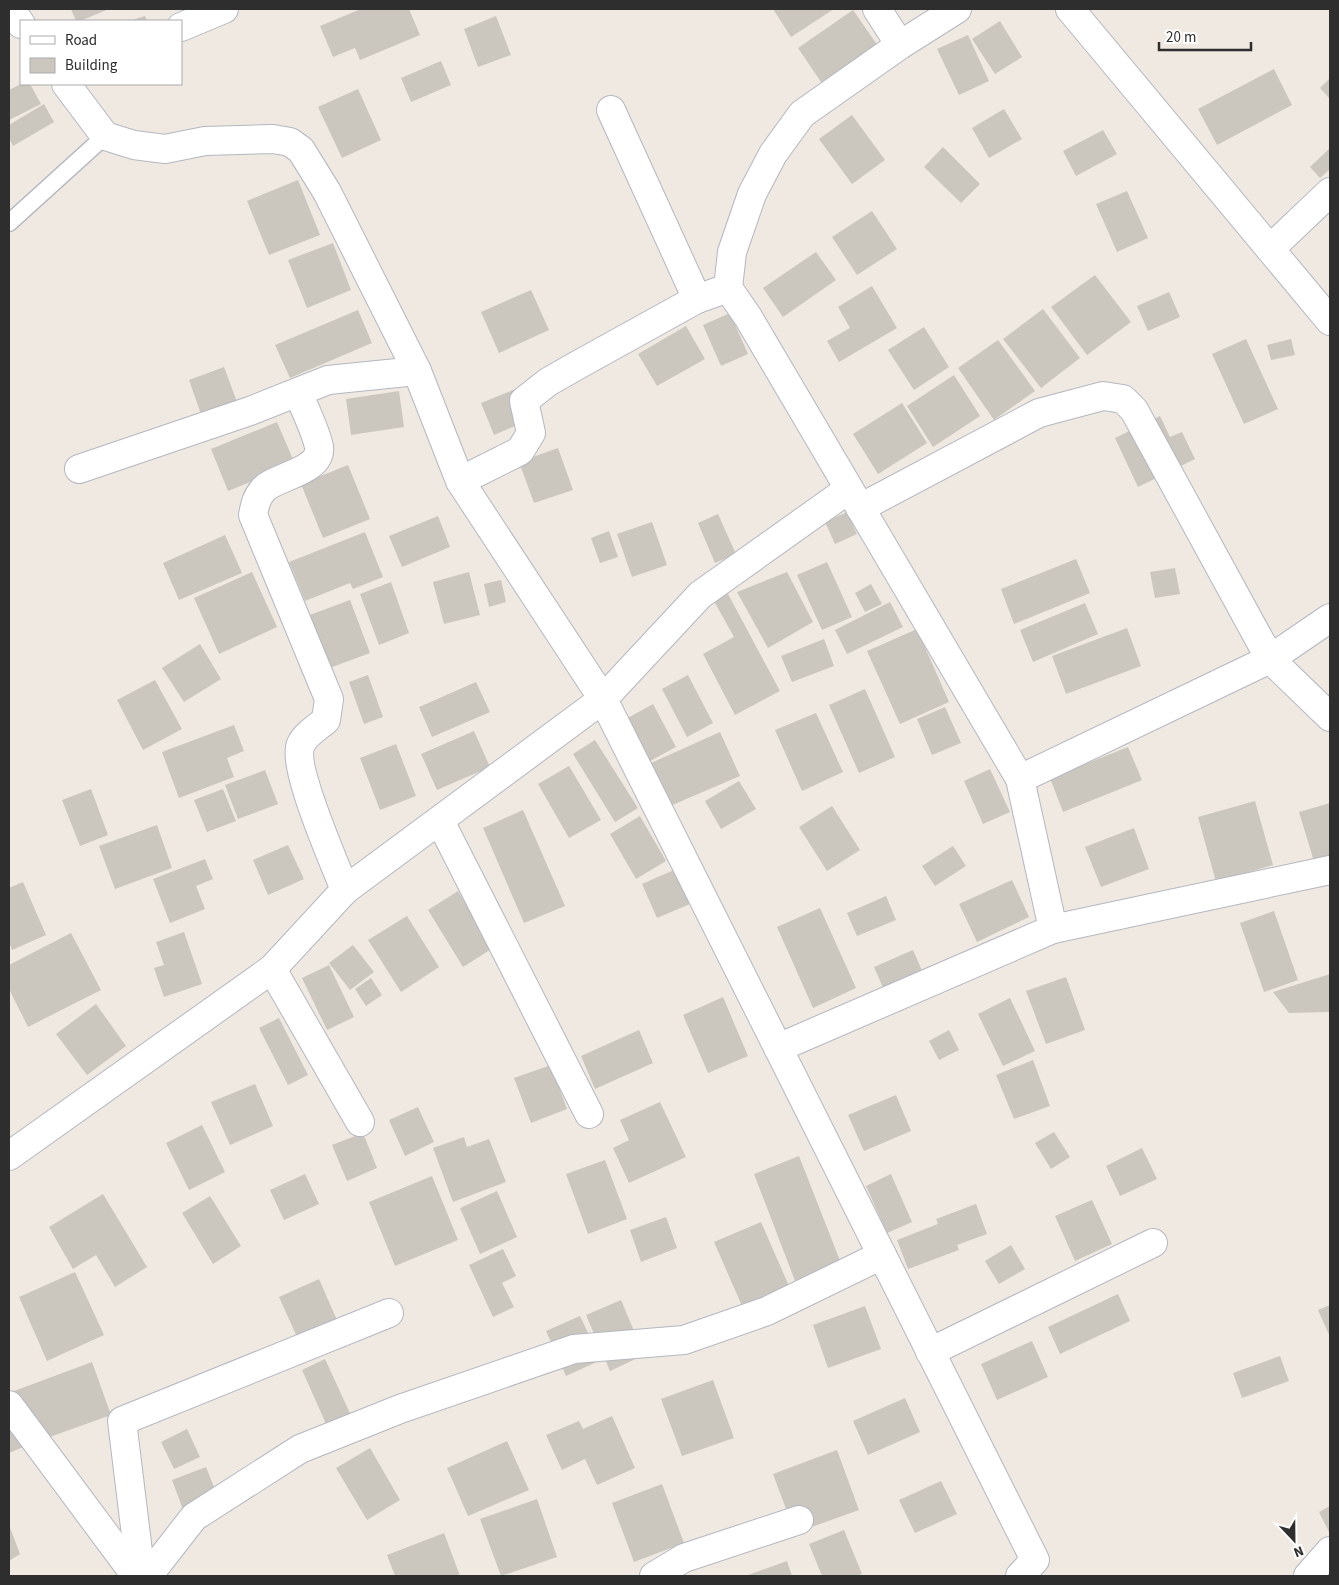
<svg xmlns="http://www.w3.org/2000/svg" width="1339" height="1585" font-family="'Source Sans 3',sans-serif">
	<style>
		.building { fill: #cbc7bf }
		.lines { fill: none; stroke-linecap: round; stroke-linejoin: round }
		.service-casing { stroke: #b4b7c1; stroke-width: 19 }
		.minor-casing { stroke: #b4b7c1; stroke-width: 30 }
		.service { stroke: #fff; stroke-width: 16 }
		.minor { stroke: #fff; stroke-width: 28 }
	</style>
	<rect width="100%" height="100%" fill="#efe9e1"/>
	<g class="building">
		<path d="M71 9H109L80 21H76Z"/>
		<path d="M361 9H409L420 35 360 60 355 48 333 57 320 26Z"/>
		<path d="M773 9H834L791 37Z"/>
		<path d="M853 10 878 46 823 85 798 48Z"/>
		<path d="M145 16 147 21H129Z"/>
		<path d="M496 16 511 55 478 67 464 29Z"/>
		<path d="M1000 21 1022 57 995 74 972 39Z"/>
		<path d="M968 35 989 81 959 95 937 49Z"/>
		<path d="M441 61 451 85 411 102 401 78Z"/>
		<path d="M1274 69 1292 105 1217 145 1198 109Z"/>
		<path d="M1330 78V99L1320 88Z"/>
		<path d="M21 84H30L41 104 9 120V90Z"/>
		<path d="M358 89 381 140 342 158 318 107Z"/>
		<path d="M44 104 54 122 13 146 9 138V125Z"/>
		<path d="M1004 109 1022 139 989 158 972 128Z"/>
		<path d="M852 115 885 160 852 184 819 139Z"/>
		<path d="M1103 130 1117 154 1076 176 1063 151Z"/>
		<path d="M943 147 980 184 961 203 924 167Z"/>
		<path d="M1330 148V169L1320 178 1310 167Z"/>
		<path d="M298 180 320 235 269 255 247 201Z"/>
		<path d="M1127 191 1148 238 1117 252 1096 204Z"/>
		<path d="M872 211 897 249 857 275 832 237Z"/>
		<path d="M333 243 351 290 307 308 288 260Z"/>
		<path d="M816 252 836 280 783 317 763 288Z"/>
		<path d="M1095 275 1131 322 1087 355 1051 307Z"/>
		<path d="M872 286 897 328 839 362 827 341 850 328 838 307Z"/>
		<path d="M531 290 549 330 499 353 481 312Z"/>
		<path d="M1169 292 1180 317 1148 331 1137 306Z"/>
		<path d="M1043 309 1080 358 1041 388 1003 339Z"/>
		<path d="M358 310 372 343 290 378 275 345Z"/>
		<path d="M730 313 748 354 721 366 703 325Z"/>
		<path d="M686 326 705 359 657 386 638 354Z"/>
		<path d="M924 327 949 367 914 390 888 350Z"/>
		<path d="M1246 339 1278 409 1244 424 1212 354Z"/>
		<path d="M1291 339 1295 355 1271 360 1267 345Z"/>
		<path d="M998 340 1035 391 994 420 958 368Z"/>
		<path d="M224 367 237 402 201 414 189 380Z"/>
		<path d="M954 375 980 416 933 447 907 406Z"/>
		<path d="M525 385 538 416 494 435 481 403Z"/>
		<path d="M399 391 404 427 351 435 346 399Z"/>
		<path d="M902 403 927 443 878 474 853 434Z"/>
		<path d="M1160 416 1170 437 1182 432 1195 459 1138 487 1115 438Z"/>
		<path d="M277 422 295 464 228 491 211 449Z"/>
		<path d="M558 448 573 490 534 503 519 462Z"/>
		<path d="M348 465 370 519 323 538 301 484Z"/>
		<path d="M847 512 857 534 835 544 825 522Z"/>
		<path d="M718 514 736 554 715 563 698 523Z"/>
		<path d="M438 516 450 547 402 567 389 536Z"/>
		<path d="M652 522 667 565 632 577 617 534Z"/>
		<path d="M609 531 618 557 600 563 591 538Z"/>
		<path d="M365 532 383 577 353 589 350 583 305 601 289 562Z"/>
		<path d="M225 535 242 573 179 600 163 563Z"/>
		<path d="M1076 559 1090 593 1014 624 1001 589Z"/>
		<path d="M827 562 852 617 822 630 797 575Z"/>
		<path d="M1175 568 1180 594 1155 598 1150 572Z"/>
		<path d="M252 572 277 627 219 654 194 598Z"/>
		<path d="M469 572 480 615 444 624 433 582Z"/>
		<path d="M787 572 813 622 768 648 737 592Z"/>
		<path d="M501 580 506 602 489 607 484 584Z"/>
		<path d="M391 582 409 633 379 645 360 594Z"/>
		<path d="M871 584 882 604 865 612 855 593Z"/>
		<path d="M728 594 780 691 735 715 703 654 734 637 714 601Z"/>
		<path d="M350 600 370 653 327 669 307 616Z"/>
		<path d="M890 602 903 627 847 654 835 630Z"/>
		<path d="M1085 603 1098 634 1033 662 1020 630Z"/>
		<path d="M1127 628 1141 666 1066 694 1052 656Z"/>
		<path d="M917 629 949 702 900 724 867 651Z"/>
		<path d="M824 639 834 666 792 682 781 656Z"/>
		<path d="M200 644 221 679 184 702 162 668Z"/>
		<path d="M368 675 383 717 364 724 349 682Z"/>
		<path d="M688 675 713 723 687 737 662 689Z"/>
		<path d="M155 680 182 729 143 750 117 700Z"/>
		<path d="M476 682 490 712 432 737 419 707Z"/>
		<path d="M865 689 895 757 859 773 829 705Z"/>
		<path d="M653 704 676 747 641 766 617 724Z"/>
		<path d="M945 707 961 743 932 755 917 719Z"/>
		<path d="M816 713 843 772 802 791 775 730Z"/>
		<path d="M234 725 244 751 227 758 234 777 179 798 162 752Z"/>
		<path d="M474 731 490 767 437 790 421 754Z"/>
		<path d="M720 732 740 776 670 806 651 763Z"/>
		<path d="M595 740 638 808 615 822 573 754Z"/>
		<path d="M396 744 416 796 380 810 360 758Z"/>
		<path d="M1128 747 1142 780 1063 812 1050 778Z"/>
		<path d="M569 766 601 820 569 838 538 784Z"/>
		<path d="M990 769 1010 812 983 824 964 781Z"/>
		<path d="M265 770 278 804 238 819 225 785Z"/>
		<path d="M739 781 756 809 721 829 705 801Z"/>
		<path d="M91 789 108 835 80 846 62 800Z"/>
		<path d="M223 789 236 821 207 832 194 800Z"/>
		<path d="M1255 801 1273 865 1216 882 1198 817Z"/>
		<path d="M1330 803V863L1316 868 1299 812Z"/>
		<path d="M832 806 860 850 827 871 799 827Z"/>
		<path d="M523 810 565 906 524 923 483 828Z"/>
		<path d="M640 816 666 861 636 879 610 834Z"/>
		<path d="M157 825 172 868 115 889 99 846Z"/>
		<path d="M1134 828 1149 869 1101 887 1085 847Z"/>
		<path d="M288 845 304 879 268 895 253 860Z"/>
		<path d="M953 846 966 866 935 886 922 866Z"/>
		<path d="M205 859 213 879 196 886 205 909 170 923 153 879Z"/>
		<path d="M674 870 690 904 657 918 642 884Z"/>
		<path d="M1012 880 1029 917 977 942 959 904Z"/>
		<path d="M23 882 46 935 12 950 9 942V888Z"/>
		<path d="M458 891 493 948 463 967 428 910Z"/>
		<path d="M886 896 896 920 857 936 847 913Z"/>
		<path d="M820 908 856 988 813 1008 777 927Z"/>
		<path d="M1274 911 1298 980 1264 992 1240 923Z"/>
		<path d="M407 916 439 967 401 992 368 940Z"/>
		<path d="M184 932 202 984 164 997 154 968 164 965 156 942Z"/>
		<path d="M71 933 101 990 28 1027 9 989V965Z"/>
		<path d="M353 945 374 972 350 990 329 963Z"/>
		<path d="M913 950 930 989 891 1006 874 967Z"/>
		<path d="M329 965 354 1017 327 1030 302 978Z"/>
		<path d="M1330 974V1012L1289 1013 1273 992Z"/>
		<path d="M1066 977 1085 1030 1046 1044 1026 991Z"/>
		<path d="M371 978 382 995 366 1006 355 989Z"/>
		<path d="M723 997 748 1056 708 1073 683 1015Z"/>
		<path d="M1010 998 1035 1051 1003 1066 978 1014Z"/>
		<path d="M96 1004 126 1046 87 1075 56 1034Z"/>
		<path d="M279 1018 308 1075 288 1085 259 1028Z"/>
		<path d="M639 1030 653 1063 595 1089 581 1056Z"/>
		<path d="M949 1030 959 1050 939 1060 929 1041Z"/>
		<path d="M1033 1060 1050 1106 1014 1119 996 1075Z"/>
		<path d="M551 1065 567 1109 531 1123 514 1078Z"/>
		<path d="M255 1084 273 1126 230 1145 211 1102Z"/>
		<path d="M896 1095 911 1131 864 1151 848 1115Z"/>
		<path d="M660 1102 686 1157 629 1183 613 1148 629 1140 620 1120Z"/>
		<path d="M418 1107 434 1142 405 1156 389 1120Z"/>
		<path d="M202 1125 225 1172 189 1190 166 1143Z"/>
		<path d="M1054 1132 1070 1157 1051 1169 1035 1143Z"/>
		<path d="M363 1133 377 1168 347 1181 332 1145Z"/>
		<path d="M464 1137 467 1147 489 1139 506 1182 453 1202 433 1148Z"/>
		<path d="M1142 1148 1157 1179 1120 1196 1106 1166Z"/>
		<path d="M799 1156 848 1281 802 1299 754 1174Z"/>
		<path d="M605 1160 627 1219 588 1234 566 1174Z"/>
		<path d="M305 1174 319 1204 284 1220 270 1190Z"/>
		<path d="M891 1174 912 1222 887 1233 866 1186Z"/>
		<path d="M432 1176 458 1240 395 1266 369 1202Z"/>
		<path d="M497 1191 517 1237 480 1254 460 1208Z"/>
		<path d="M103 1194 147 1267 115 1287 96 1255 73 1269 49 1227Z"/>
		<path d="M210 1196 241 1246 213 1264 182 1213Z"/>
		<path d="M1092 1200 1112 1244 1075 1261 1055 1216Z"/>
		<path d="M976 1204 987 1234 957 1245 959 1250 908 1269 897 1240 938 1224 936 1219Z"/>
		<path d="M666 1217 677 1248 641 1262 630 1230Z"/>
		<path d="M761 1222 789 1286 742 1306 714 1242Z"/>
		<path d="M1011 1245 1025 1269 999 1284 985 1261Z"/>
		<path d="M503 1249 516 1276 502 1283 514 1307 493 1317 469 1265Z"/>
		<path d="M75 1272 104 1335 47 1361 19 1297Z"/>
		<path d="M319 1279 337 1320 297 1337 279 1297Z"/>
		<path d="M1118 1294 1130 1321 1060 1354 1048 1327Z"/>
		<path d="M621 1300 644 1355 610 1371 586 1315Z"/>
		<path d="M1330 1305V1337L1318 1310Z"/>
		<path d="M865 1306 881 1349 828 1368 813 1325Z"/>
		<path d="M580 1316 601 1360 566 1376 546 1331Z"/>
		<path d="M1032 1341 1048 1377 997 1400 981 1364Z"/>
		<path d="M1280 1356 1289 1381 1242 1398 1233 1373Z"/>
		<path d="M325 1359 355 1424 331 1435 302 1370Z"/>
		<path d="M92 1362 111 1415 33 1443 14 1391Z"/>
		<path d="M713 1380 734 1438 682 1456 661 1399Z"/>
		<path d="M9 1396 28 1445 9 1453Z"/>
		<path d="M905 1398 920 1432 868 1455 853 1421Z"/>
		<path d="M612 1416 635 1468 597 1485 585 1459 562 1470 546 1435 579 1421 583 1429Z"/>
		<path d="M187 1429 200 1457 174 1469 161 1442Z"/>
		<path d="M507 1441 529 1490 468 1516 447 1468Z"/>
		<path d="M370 1448 400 1500 367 1520 336 1468Z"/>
		<path d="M837 1450 859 1510 795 1533 773 1474Z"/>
		<path d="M206 1467 222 1507 187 1520 172 1480Z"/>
		<path d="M941 1481 957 1514 915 1533 899 1500Z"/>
		<path d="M662 1484 684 1543 634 1562 612 1503Z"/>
		<path d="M537 1499 557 1557 501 1576 480 1519Z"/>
		<path d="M1330 1506V1534L1319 1512Z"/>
		<path d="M9 1525 20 1554 9 1561Z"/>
		<path d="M844 1530 862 1574 856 1576H822L809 1544Z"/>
		<path d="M444 1533 460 1576H395L387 1555Z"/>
		<path d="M787 1561 792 1576H745Z"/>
	</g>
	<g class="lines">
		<g class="service-casing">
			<path id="service" d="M9 223 105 136"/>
		</g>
		<g class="minor-casing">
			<g id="minor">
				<path d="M10 9 21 24"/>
				<path d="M877 9 900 45"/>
				<path d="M957 9 900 45 802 114 773 154 752 194 732 252 728 288 748 317 1020 779 1053 929"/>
				<path d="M1070 9 1330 321"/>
				<path d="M181 27 224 9"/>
				<path d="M66 84 105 136 134 145 165 149 205 141 273 139 290 142 301 150 327 192 417 371 460 481 603 699 1035 1560 1020 1576"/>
				<path d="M611 110 697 299"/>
				<path d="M1270 249 1330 192"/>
				<path d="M298 392C304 408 316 431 319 447 322 472 275 476 263 490 256 498 255 505 253 515L329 699 326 720C319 726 305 735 301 744 291 766 335 864 345 890"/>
				<path d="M79 469 250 411 328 380 417 371"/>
				<path d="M460 481 520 451 531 433 524 401 548 382 576 366 697 299 728 288"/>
				<path d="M860 508 1039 413 1103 396 1123 399 1134 410 1270 659 1330 717"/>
				<path d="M1020 779 1270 659 1330 618"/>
				<path d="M440 821 589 1114"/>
				<path d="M272 969 360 1122"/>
				<path d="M778 1048 1053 929 1330 870"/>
				<path d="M9 1156 272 969 345 890 603 699 700 595 849 489"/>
				<path d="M930 1352 1153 1243"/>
				<path d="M9 1405 136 1576"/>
				<path d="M141 1576 122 1421 389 1313"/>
				<path d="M148 1576 194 1517 300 1449 400 1409 574 1349 684 1340 767 1311 882 1255"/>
				<path d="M654 1576 684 1558 799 1520"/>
				<path d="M1308 1576 1330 1551"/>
			</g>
		</g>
		<use href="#service" class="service"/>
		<use href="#minor" class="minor"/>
	</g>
	<rect width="1339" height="1585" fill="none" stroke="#2e2e2e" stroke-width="20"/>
	<rect x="20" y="20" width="162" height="65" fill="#ffffff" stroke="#ababab"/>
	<rect x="30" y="36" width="25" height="8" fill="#ffffff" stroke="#ababab"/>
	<text x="65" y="45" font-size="15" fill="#2e2e2e">Road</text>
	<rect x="30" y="58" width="25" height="15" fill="#cbc7bf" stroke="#ababab"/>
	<text x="65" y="70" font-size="15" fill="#2e2e2e">Building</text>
	<g transform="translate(1294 1540) rotate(158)" stroke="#ffffff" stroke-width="4" paint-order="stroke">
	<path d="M0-4L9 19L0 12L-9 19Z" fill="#2e2e2e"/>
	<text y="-8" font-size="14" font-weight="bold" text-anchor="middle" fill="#2e2e2e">N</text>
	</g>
	<path d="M1159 42v8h92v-8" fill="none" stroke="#2e2e2e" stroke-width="2.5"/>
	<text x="1166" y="42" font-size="15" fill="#2e2e2e" stroke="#ffffff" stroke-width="4" paint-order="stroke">20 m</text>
</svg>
